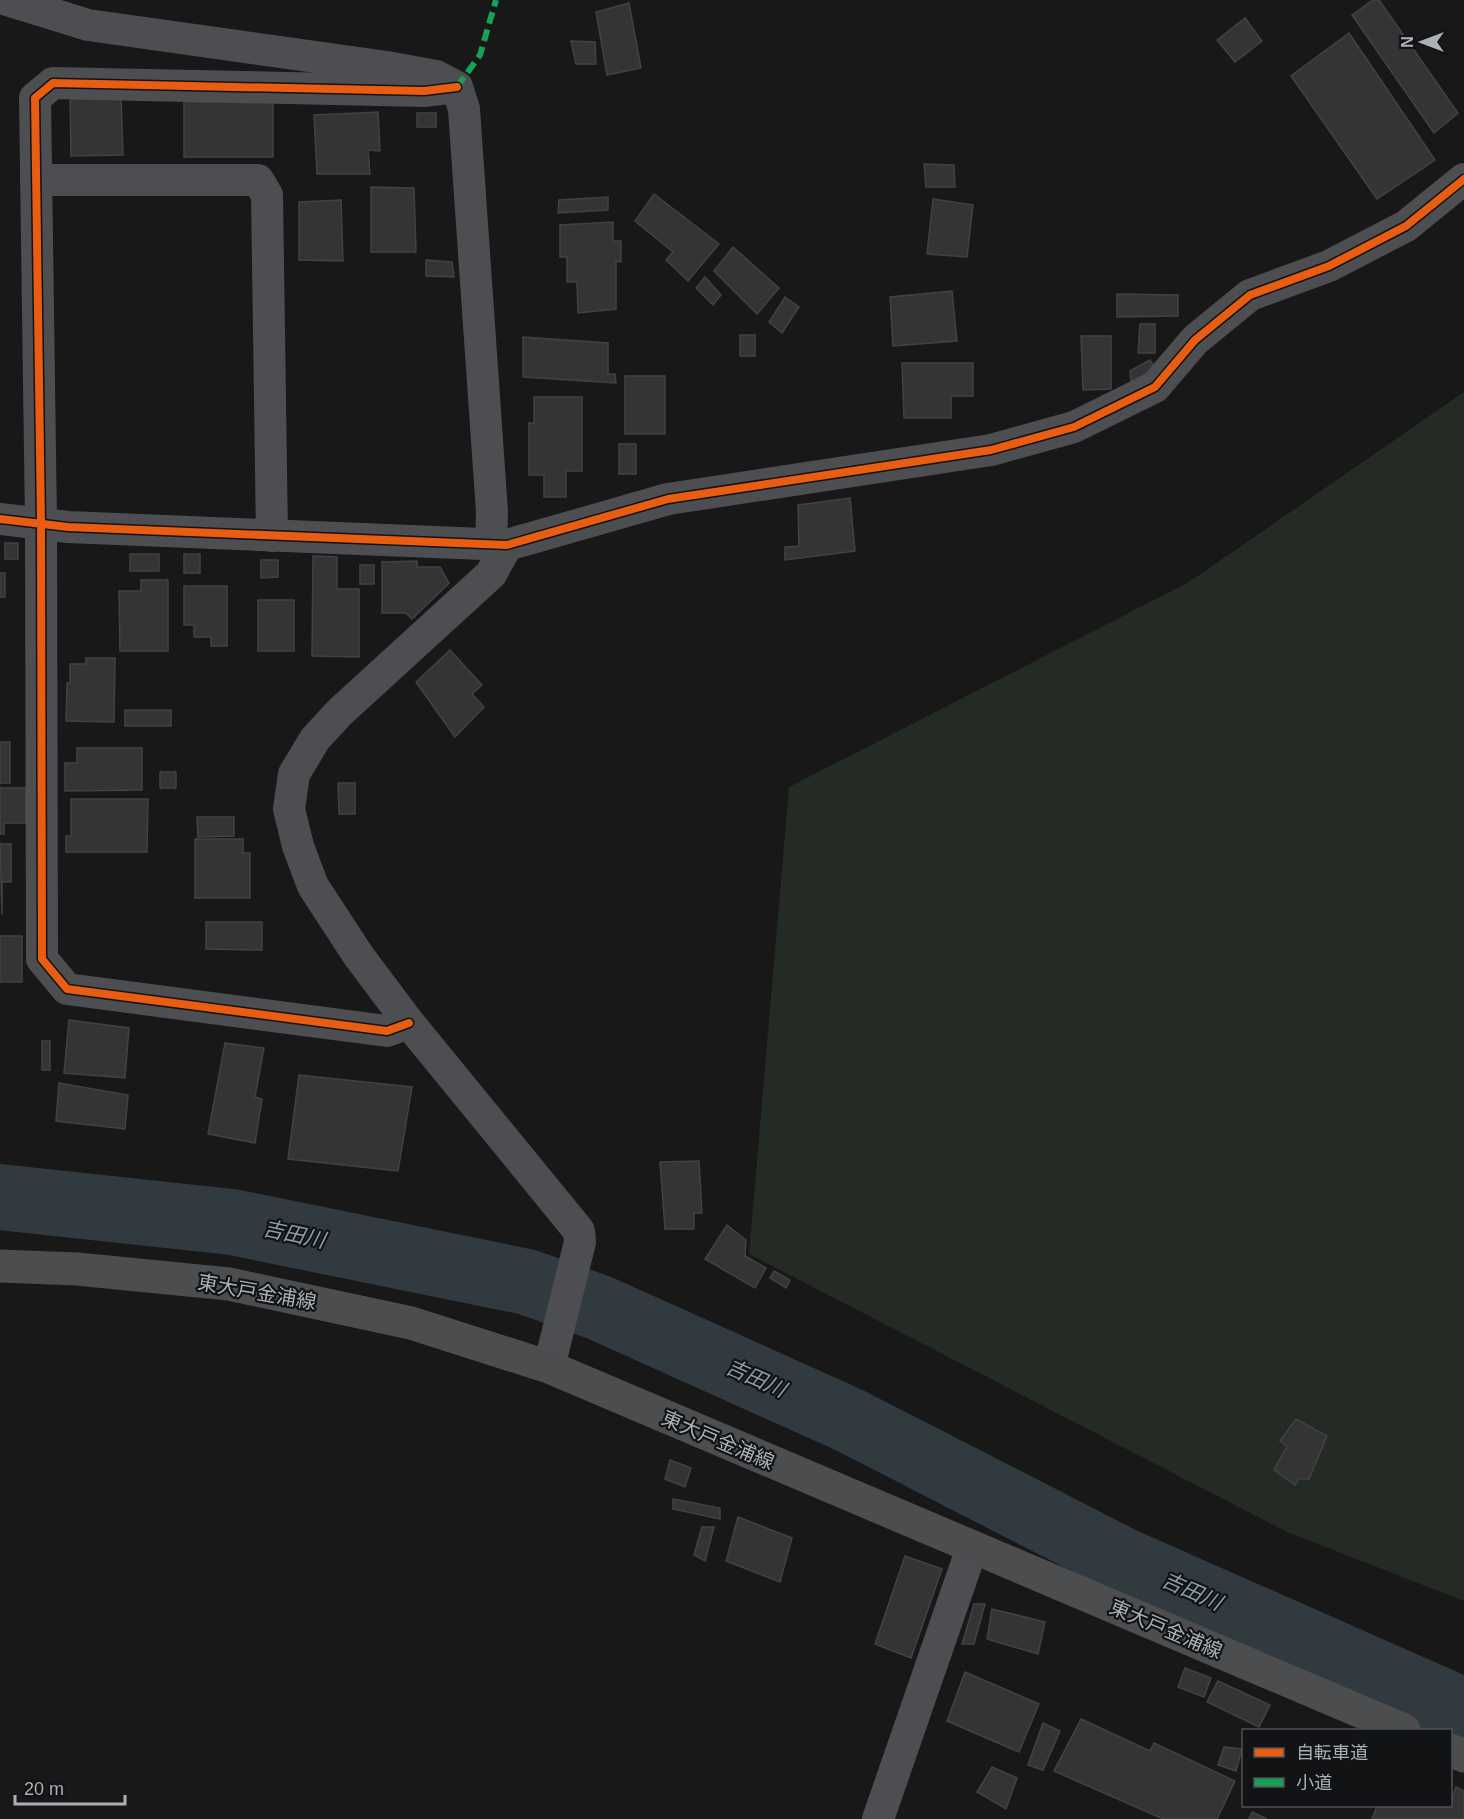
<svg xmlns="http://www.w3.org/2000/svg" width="1464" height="1819" font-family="Helvetica,'Noto Sans JP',sans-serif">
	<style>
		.green { fill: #242a24 }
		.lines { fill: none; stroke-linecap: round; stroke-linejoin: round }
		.river { stroke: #313a3e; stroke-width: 66 }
		.building { fill: #343435; stroke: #414244; stroke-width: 1.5 }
		.minor { stroke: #4d4e51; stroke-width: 32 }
		.secondary { stroke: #4b4d4e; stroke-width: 33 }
		.quiet { stroke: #1a9f57; stroke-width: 6; stroke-dasharray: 12 6; stroke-linecap: butt }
		.cycleway-casing { stroke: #121314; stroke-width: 11 }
		.cycleway { stroke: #e95d12; stroke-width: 8 }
		.labels { text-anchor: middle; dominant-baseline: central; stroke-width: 4.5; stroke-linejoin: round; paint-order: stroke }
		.street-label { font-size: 20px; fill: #abb0b7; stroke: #121314 }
		.water-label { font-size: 21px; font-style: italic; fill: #87a0ad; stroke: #121314 }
	</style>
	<rect width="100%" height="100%" fill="#181818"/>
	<path class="green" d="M1464 392V1601L1287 1532 749 1254 789 787 1189 582Z"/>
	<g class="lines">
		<path class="river" d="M0 1197 232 1222 527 1282 600 1308 849 1420 1124 1561 1464 1711"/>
	</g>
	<g class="building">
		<path d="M1373 0H1379L1458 113 1434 133 1352 15Z"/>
		<path d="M629 3 641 68 607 75 596 12Z"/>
		<path d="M1245 18 1262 41 1235 62 1217 40Z"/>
		<path d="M1349 33 1435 160 1377 199 1291 76Z"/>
		<path d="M571 41 595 42 596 64H576Z"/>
		<path d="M121 93 123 155 71 156 70 94Z"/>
		<path d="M273 101V157H184V102Z"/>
		<path d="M378 112 380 151 368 150 370 174H317L314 115Z"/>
		<rect x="417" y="113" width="19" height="14"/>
		<path d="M924 164 954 165 955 187H926Z"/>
		<path d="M371 187 414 188 416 252H371Z"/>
		<path d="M654 194 719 244 688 281 666 260 673 252 635 221Z"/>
		<path d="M608 197V210L558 213 559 200Z"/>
		<path d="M933 199 973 205 967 257 927 254Z"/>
		<path d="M341 200 343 261 299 260V202Z"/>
		<path d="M613 222V241H621V262L616 261V309L578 313 577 282H567V257H560V225Z"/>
		<path d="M733 247 779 288 757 314 714 271Z"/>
		<path d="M426 260 452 262 454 277 426 276Z"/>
		<path d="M705 277 721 295 713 305 696 288Z"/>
		<path d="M952 291 957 341 893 346 890 297Z"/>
		<path d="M1117 294 1178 295V316L1117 317Z"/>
		<path d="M785 297 799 307 782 333 769 322Z"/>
		<path d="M1140 324H1155V353H1138Z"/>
		<rect x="740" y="335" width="15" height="21"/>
		<path d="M1081 336H1111V389L1083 390Z"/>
		<path d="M523 337 608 343V374H615L616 383 523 377Z"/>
		<path d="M1150 360 1156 369 1131 382 1130 371Z"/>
		<path d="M902 363H973V396H951V418H904Z"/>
		<rect x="625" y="376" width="40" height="58"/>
		<path d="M534 397H582V471H566V497H544V475H529V423H534Z"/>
		<rect x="619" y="444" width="17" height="30"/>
		<path d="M850 498 855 551 785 560V547L799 546 798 505Z"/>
		<rect x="5" y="543" width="13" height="16"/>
		<rect x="130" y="554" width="29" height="17"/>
		<rect x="184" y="554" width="16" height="19"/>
		<path d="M313 556 337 557V589H359V657L312 656Z"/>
		<path d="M261 560H278V577L261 578Z"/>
		<path d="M417 561V567H440L449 583 412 619 406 613H382V562Z"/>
		<rect x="360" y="565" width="14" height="19"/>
		<rect x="0" y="573" width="5" height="24"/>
		<path d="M141 580H168V651H120L119 591H141Z"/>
		<path d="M184 586H227V646H211V637H194V625H184Z"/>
		<rect x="258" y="600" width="36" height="51"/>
		<path d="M450 650 482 685 472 694 484 707 455 737 416 682Z"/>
		<path d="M86 658H115L114 722 66 721 67 683H70V664H86Z"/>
		<rect x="125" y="710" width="46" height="16"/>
		<rect x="0" y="742" width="10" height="41"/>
		<path d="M77 748H142V790L65 791V763H77Z"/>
		<rect x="160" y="772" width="16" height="16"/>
		<path d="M338 783H355V814H339Z"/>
		<path d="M0 788H26V823H4V834H0Z"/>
		<path d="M71 799H148L147 852H66V836H71Z"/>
		<path d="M197 817H234V836L198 837Z"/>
		<path d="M195 839H243V853H250V898H195Z"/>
		<path d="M0 844H11V882H2V915Z"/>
		<path d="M206 922H262V950L206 949Z"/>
		<rect x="0" y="936" width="22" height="46"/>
		<path d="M69 1020 129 1028 125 1078 64 1073Z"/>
		<rect x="42" y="1041" width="8" height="29"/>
		<path d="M225 1043 264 1048 255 1097 262 1099 255 1143 208 1134Z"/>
		<path d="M299 1075 412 1087 398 1171 288 1159Z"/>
		<path d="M59 1083 128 1095 125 1129 56 1121Z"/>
		<path d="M699 1161 702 1213H694V1229H665L660 1162Z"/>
		<path d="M727 1225 746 1240 745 1256 766 1268 755 1288 705 1259Z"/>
		<path d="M774 1271 790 1280 786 1288 770 1278Z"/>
		<path d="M1296 1419 1327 1436 1309 1479H1299L1295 1485 1274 1470 1287 1446 1280 1441Z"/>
		<path d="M670 1460 691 1468 685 1487 665 1479Z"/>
		<path d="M673 1499 720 1508V1519L673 1509Z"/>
		<path d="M738 1517 792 1538 780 1582 726 1561Z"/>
		<path d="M702 1527H714L705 1561 694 1555Z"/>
		<path d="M905 1556 942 1569 911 1658 875 1644Z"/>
		<path d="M974 1604H985L974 1644H962Z"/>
		<path d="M992 1609 1045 1622 1038 1654 987 1639Z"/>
		<path d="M1185 1668 1211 1678 1204 1697 1178 1687Z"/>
		<path d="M965 1672 1039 1704 1019 1752 947 1721Z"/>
		<path d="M1218 1681 1270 1705 1259 1727 1207 1702Z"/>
		<path d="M1081 1719 1150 1751 1154 1743 1235 1781 1217 1819H1163L1054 1771Z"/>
		<path d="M1043 1723 1060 1731 1043 1770 1028 1765Z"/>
		<path d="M1224 1747 1242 1749 1236 1771 1218 1765Z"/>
		<path d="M992 1767 1017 1778 1006 1809 977 1792Z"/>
		<path d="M1456 1787 1464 1791V1819H1372L1377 1806H1450Z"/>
		<path d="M1252 1812 1267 1819H1249Z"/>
	</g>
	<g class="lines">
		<g class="minor">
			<path d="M7 0 88 25 387 67 436 76 457 87 464 109 492 512 491 545"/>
			<path d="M36 180H258L267 195 272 536"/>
			<path d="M0 519 68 527 507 545 668 499 991 450 1074 427 1155 387 1195 340 1250 295 1329 266 1406 226 1464 179"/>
			<path d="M507 545 491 574 340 712 315 739 294 774 289 809 298 846 313 886 358 955 409 1023 579 1231 580 1242 549 1367"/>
			<path d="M409 1023 387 1031 67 989 42 959 41 523 35 98 53 83 424 91 457 87"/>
			<path d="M878 1819 972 1548"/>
		</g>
		<g class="secondary">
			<path d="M0 1266 77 1269 229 1284 411 1323 549 1367 1404 1730"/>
			<path d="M1450 1750 1464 1756"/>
		</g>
		<path class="quiet" d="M457 87 480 55 496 0"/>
		<g class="cycleway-casing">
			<g id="cycleway">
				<path d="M0 519 68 527 507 545 668 499 991 450 1074 427 1155 387 1195 340 1250 295 1329 266 1406 226 1464 179"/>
				<path d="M409 1023 387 1031 67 989 42 959 41 523 35 98 53 83 424 91 457 87"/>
			</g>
		</g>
		<use href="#cycleway" class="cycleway"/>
	</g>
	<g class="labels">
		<g class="street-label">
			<text transform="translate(257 1292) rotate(10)">東大戸金浦線</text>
			<text transform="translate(718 1440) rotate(23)">東大戸金浦線</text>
			<text transform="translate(1166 1629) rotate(23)">東大戸金浦線</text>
		</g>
		<g class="water-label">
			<text transform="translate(294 1234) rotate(12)">吉田川</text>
			<text transform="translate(756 1378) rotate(24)">吉田川</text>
			<text transform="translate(1192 1591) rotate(24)">吉田川</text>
		</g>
	</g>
	<rect x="1242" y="1729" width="210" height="78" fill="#121314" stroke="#4f5255" stroke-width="1.5"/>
	<rect x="1254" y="1748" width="30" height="9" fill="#e95d12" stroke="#4f5255" stroke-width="1.5"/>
	<text x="1296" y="1759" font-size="18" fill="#abb0b7">自転車道</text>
	<rect x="1254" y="1778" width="30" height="9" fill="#1a9f57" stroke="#4f5255" stroke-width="1.5"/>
	<text x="1296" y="1789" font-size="18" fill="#abb0b7">小道</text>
	<g transform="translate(1422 42) rotate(270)" stroke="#121314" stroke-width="4.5" paint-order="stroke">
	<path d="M0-4.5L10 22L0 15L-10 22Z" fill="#abb0b7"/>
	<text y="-9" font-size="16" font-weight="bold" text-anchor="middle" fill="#abb0b7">N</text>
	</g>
	<path d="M15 1795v9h110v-9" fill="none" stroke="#abb0b7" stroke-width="3"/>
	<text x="24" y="1795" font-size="18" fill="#abb0b7" stroke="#121314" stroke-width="4.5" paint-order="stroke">20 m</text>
</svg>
